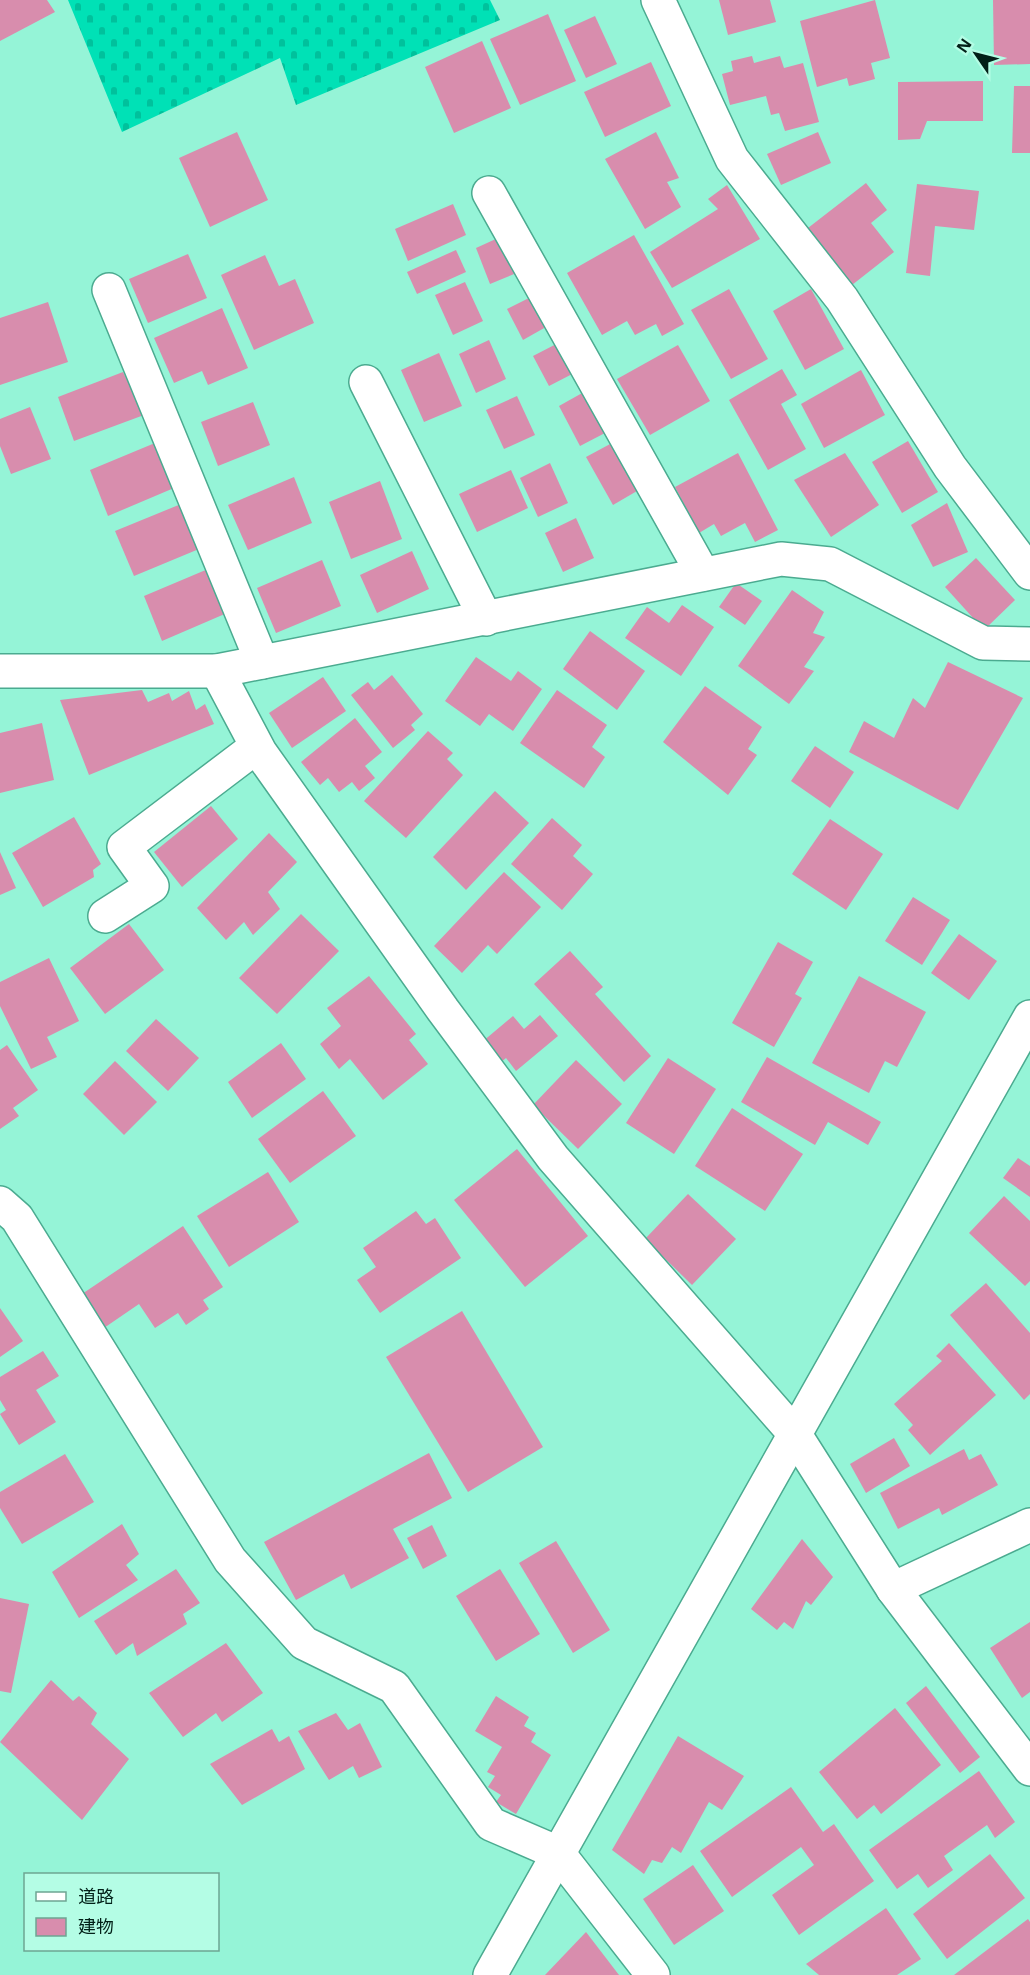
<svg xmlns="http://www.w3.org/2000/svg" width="1030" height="1975" font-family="'Noto Sans','Noto Sans JP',sans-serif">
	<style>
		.cemetery { fill: url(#cemetery-stones) }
		.building { fill: #d88dad }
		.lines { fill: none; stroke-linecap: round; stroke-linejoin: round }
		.street-casing { stroke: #4bab90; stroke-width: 36 }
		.secondary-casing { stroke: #4bab90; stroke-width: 36 }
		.street { stroke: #fff; stroke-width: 33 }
		.secondary { stroke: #fff; stroke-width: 33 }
	</style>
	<defs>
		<pattern id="cemetery-stones" width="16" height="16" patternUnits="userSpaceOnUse" patternTransform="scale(1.5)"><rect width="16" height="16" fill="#00e1b6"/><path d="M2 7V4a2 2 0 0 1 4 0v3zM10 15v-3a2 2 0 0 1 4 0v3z" fill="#00c19c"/></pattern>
	</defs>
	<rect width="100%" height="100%" fill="#95f4d7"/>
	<path class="cemetery" d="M68 0H490L500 20 296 105 280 58 122 132Z"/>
	<g class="building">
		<path d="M0 0H47L55 12 0 41Z"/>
		<path d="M719 0H770L776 22 728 35Z"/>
		<path d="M875 0 890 58 871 63 875 79 849 86 847 78 817 87 800 21Z"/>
		<path d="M993 0H1030V64L994 65Z"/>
		<path d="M548 14 576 81 520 105 490 39Z"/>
		<path d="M595 16 617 64 586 78 564 30Z"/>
		<path d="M482 41 511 108 454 133 425 67Z"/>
		<path d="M752 56 754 63 780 56 784 68 803 63 819 122 785 131 779 113 771 115 766 96 730 105 722 74 733 71 731 61Z"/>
		<path d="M651 62 671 106 605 137 584 92Z"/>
		<path d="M983 81V121H927L920 139 898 140V82Z"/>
		<path d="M1014 86H1030V153H1012Z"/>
		<path d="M237 132 268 200 210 227 179 158Z"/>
		<path d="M656 132 679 178 667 182 681 207 645 229 605 159Z"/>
		<path d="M818 132 831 163 781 185 767 154Z"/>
		<path d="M866 183 887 210 871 223 894 252 852 285 808 228Z"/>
		<path d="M917 184 979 191 974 230 935 226 930 276 906 273Z"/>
		<path d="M727 185 760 239 672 288 650 252 718 209 708 199Z"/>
		<path d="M453 204 466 235 408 261 395 229Z"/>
		<path d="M509 233 524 270 490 284 476 248Z"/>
		<path d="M634 235 684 324 662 336 656 324 635 335 627 321 602 335 567 273Z"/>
		<path d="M456 250 466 272 417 294 407 272Z"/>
		<path d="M188 254 207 298 148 323 129 279Z"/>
		<path d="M265 255 279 286 295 279 314 323 254 350 221 275Z"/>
		<path d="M465 282 483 321 453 335 435 295Z"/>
		<path d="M729 289 768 359 731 379 691 310Z"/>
		<path d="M811 289 844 349 805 370 773 311Z"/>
		<path d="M539 293 553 323 523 340 507 309Z"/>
		<path d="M48 302 68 362 0 385V318Z"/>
		<path d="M222 308 248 368 208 385 202 371 174 383 154 338Z"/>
		<path d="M489 340 506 379 476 393 459 354Z"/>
		<path d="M564 340 580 370 549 386 533 356Z"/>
		<path d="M678 345 710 401 650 435 617 379Z"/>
		<path d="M439 353 462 406 424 422 401 370Z"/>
		<path d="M782 369 797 395 781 404 806 449 768 470 729 400Z"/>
		<path d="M861 370 885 415 824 448 801 404Z"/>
		<path d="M123 372 144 415 74 441 58 397Z"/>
		<path d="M584 392 605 433 580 446 559 406Z"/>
		<path d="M517 396 535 435 504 449 486 410Z"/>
		<path d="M253 402 270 445 218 466 201 422Z"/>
		<path d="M30 407 51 459 11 474 0 446V419Z"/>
		<path d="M908 441 938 492 902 513 872 462Z"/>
		<path d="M155 443 174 488 108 516 90 470Z"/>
		<path d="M612 443 637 491 613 505 586 457Z"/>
		<path d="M738 453 778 530 755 542 745 523 721 536 714 524 699 533 675 487Z"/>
		<path d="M845 453 879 505 831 537 794 480Z"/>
		<path d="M550 463 568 503 538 517 520 478Z"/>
		<path d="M511 470 528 508 477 532 459 494Z"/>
		<path d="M294 477 312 523 248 550 228 505Z"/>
		<path d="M380 481 402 539 351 559 329 502Z"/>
		<path d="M947 503 968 552 933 567 911 525Z"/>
		<path d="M181 504 199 549 134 576 115 531Z"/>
		<path d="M576 518 594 558 563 572 545 533Z"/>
		<path d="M412 551 429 589 377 613 360 575Z"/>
		<path d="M976 558 1015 600 984 630 945 587Z"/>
		<path d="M322 560 341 606 276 633 257 588Z"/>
		<path d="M208 569 227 613 162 641 144 596Z"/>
		<path d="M736 583 762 601 745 625 719 607Z"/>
		<path d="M792 590 824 612 813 633 825 637 804 667 814 671 789 704 738 666Z"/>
		<path d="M682 605 714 627 681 676 625 638 647 607 669 623Z"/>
		<path d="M590 631 645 671 617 710 563 669Z"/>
		<path d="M476 657 511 681 518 671 542 689 513 731 489 714 480 726 445 701Z"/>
		<path d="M948 662 1023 698 958 810 849 752 864 721 894 738 913 698 925 708Z"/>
		<path d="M392 675 423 714 411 725 415 730 393 748 351 695 368 682 374 690Z"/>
		<path d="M323 677 346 711 292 748 269 713Z"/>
		<path d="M705 686 762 727 748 749 757 755 728 795 663 742Z"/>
		<path d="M142 690 148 702 169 693 172 701 189 691 196 710 205 704 214 724 89 775 60 700Z"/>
		<path d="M557 690 607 725 592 747 605 757 584 788 520 743Z"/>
		<path d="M355 718 382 752 365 766 375 778 359 791 352 782 339 792 328 778 320 785 301 762Z"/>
		<path d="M42 723 54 780 0 793V733Z"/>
		<path d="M428 731 453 753 447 759 463 775 406 838 364 801Z"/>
		<path d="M815 746 854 772 830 808 791 781Z"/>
		<path d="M495 791 529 823 466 890 433 857Z"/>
		<path d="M211 806 238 839 182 887 154 852Z"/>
		<path d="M74 817 101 864 93 870 94 877 43 907 12 853Z"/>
		<path d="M552 818 582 845 573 856 593 874 562 910 511 864Z"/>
		<path d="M830 819 883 854 846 910 792 874Z"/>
		<path d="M269 833 297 862 268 892 280 909 253 935 244 922 226 940 197 908Z"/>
		<path d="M0 852 16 888 0 895Z"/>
		<path d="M504 872 541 907 497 954 488 945 462 973 434 946Z"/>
		<path d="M913 897 950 920 922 965 885 941Z"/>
		<path d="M301 914 339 951 277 1014 239 978Z"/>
		<path d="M129 924 164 970 105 1014 70 968Z"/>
		<path d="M959 934 997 961 969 1000 931 973Z"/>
		<path d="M778 942 813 962 795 994 802 998 774 1047 732 1023Z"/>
		<path d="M570 951 603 987 595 994 651 1056 624 1082 534 984Z"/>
		<path d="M49 958 79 1021 47 1037 57 1057 31 1069 0 1006V982Z"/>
		<path d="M369 976 416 1034 409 1040 428 1064 383 1100 350 1059 339 1069 320 1044 341 1026 327 1008Z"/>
		<path d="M859 976 926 1012 897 1067 885 1061 869 1093 812 1063Z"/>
		<path d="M540 1015 558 1036 516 1071 506 1058 500 1063 482 1042 513 1016 524 1029Z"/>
		<path d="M156 1019 199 1058 168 1091 126 1051Z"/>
		<path d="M281 1043 306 1079 252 1118 228 1082Z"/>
		<path d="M7 1045 38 1090 13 1108 19 1116 0 1129V1050Z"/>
		<path d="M767 1057 881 1122 868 1145 828 1122 815 1145 741 1102Z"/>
		<path d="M668 1058 716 1089 674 1154 626 1123Z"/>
		<path d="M576 1060 622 1104 578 1149 533 1105Z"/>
		<path d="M115 1061 157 1102 124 1135 83 1094Z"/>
		<path d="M323 1091 356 1136 290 1183 258 1139Z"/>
		<path d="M732 1108 803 1154 765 1211 695 1166Z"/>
		<path d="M517 1149 588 1236 525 1287 454 1200Z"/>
		<path d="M1018 1158 1030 1166V1197L1003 1178Z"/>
		<path d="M268 1172 299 1222 229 1267 197 1216Z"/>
		<path d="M688 1194 736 1239 692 1285 645 1239Z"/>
		<path d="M1004 1196 1030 1221V1281L1025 1286 969 1233Z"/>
		<path d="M416 1211 426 1224 435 1218 461 1258 380 1313 357 1280 376 1267 363 1248Z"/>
		<path d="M183 1226 223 1287 203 1300 209 1309 186 1325 178 1313 155 1328 139 1304 101 1330 79 1296Z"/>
		<path d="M986 1283 1030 1333V1394L1024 1400 950 1315Z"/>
		<path d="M0 1308 23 1341 0 1357Z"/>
		<path d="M462 1311 543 1447 468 1492 386 1357Z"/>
		<path d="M949 1343 996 1395 930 1455 908 1430 913 1425 894 1404 942 1361 936 1356Z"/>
		<path d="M43 1351 59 1376 36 1390 56 1422 19 1445 0 1414 6 1410 0 1400V1377Z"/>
		<path d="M894 1438 910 1466 866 1493 850 1464Z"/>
		<path d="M964 1449 969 1460 981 1454 998 1485 942 1515 939 1508 898 1529 880 1493Z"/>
		<path d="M429 1453 452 1498 393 1529 409 1558 351 1589 344 1574 296 1600 264 1542Z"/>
		<path d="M65 1454 94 1502 22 1544 0 1508V1492Z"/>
		<path d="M122 1524 139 1554 126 1565 138 1580 79 1618 52 1572Z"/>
		<path d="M432 1525 447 1556 423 1569 407 1538Z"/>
		<path d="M802 1539 833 1577 811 1605 806 1601 793 1629 784 1622 777 1630 751 1609Z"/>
		<path d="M556 1541 610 1630 573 1653 519 1563Z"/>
		<path d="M176 1569 200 1603 183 1614 187 1624 137 1656 133 1643 116 1655 94 1621Z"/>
		<path d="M500 1569 540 1634 496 1661 456 1596Z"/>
		<path d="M0 1598 29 1604 11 1693 0 1691Z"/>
		<path d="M1030 1622V1692L1022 1698 990 1648Z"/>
		<path d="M226 1643 263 1693 222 1722 216 1713 183 1737 149 1693Z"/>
		<path d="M51 1680 73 1701 79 1696 97 1713 91 1724 129 1759 82 1820 0 1742Z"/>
		<path d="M926 1686 980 1757 960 1773 906 1703Z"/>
		<path d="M496 1696 529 1717 524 1726 536 1733 531 1742 551 1755 516 1814 496 1802 501 1795 488 1787 495 1776 487 1772 502 1747 475 1731Z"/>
		<path d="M895 1708 941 1765 881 1814 874 1805 857 1819 819 1772Z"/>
		<path d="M336 1713 348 1730 360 1723 382 1767 359 1778 353 1766 329 1780 298 1731Z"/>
		<path d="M272 1729 279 1742 289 1736 305 1769 242 1805 210 1764Z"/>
		<path d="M678 1736 744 1776 722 1810 709 1802 681 1853 672 1847 662 1863 652 1860 644 1874 612 1850Z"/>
		<path d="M979 1771 1015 1822 995 1838 987 1825 944 1856 953 1870 928 1888 918 1874 897 1889 869 1850Z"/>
		<path d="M791 1787 823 1832 834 1824 874 1881 799 1935 772 1895 814 1865 801 1847 732 1897 700 1851Z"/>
		<path d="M990 1854 1025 1898 947 1959 913 1914Z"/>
		<path d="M693 1865 724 1911 674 1945 643 1899Z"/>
		<path d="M886 1908 921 1959 897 1975H819L806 1964Z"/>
		<path d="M1028 1919 1030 1922V1975H954Z"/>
		<path d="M586 1932 619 1975H545Z"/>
	</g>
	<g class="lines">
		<g class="street-casing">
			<g id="street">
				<path d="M658 0 732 159 842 299 950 467 1030 573"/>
				<path d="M489 193 703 574"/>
				<path d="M109 290 262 662"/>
				<path d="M366 382 486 619"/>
				<path d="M0 671H217L781 559 830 564 983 643 1030 644"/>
				<path d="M217 671 260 752 443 1010 553 1158 794 1433 893 1589 1030 1769"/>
				<path d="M105 916 152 886 124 847 256 747"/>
				<path d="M0 1203 17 1218 230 1560 304 1643 394 1687 491 1824 558 1853 653 1975"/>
				<path d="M893 1589 1030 1525"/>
			</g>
		</g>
		<g class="secondary-casing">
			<path id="secondary" d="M490 1975 1030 1017"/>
		</g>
		<use href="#street" class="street"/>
		<use href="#secondary" class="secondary"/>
	</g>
	<rect x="24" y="1873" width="195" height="78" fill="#b4fde5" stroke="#6da593" stroke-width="1.5"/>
	<rect x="36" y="1892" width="30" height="9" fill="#ffffff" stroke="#6da593" stroke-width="1.5"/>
	<text x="78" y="1903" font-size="18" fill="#022018">道路</text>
	<rect x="36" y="1918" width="30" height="18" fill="#d88dad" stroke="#6da593" stroke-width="1.5"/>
	<text x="78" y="1933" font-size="18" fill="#022018">建物</text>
	<g transform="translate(976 54) rotate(305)" stroke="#b4fde5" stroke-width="4.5" paint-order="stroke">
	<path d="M0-4.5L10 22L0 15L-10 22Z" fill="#022018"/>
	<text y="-9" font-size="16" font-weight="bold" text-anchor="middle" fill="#022018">N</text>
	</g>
</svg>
